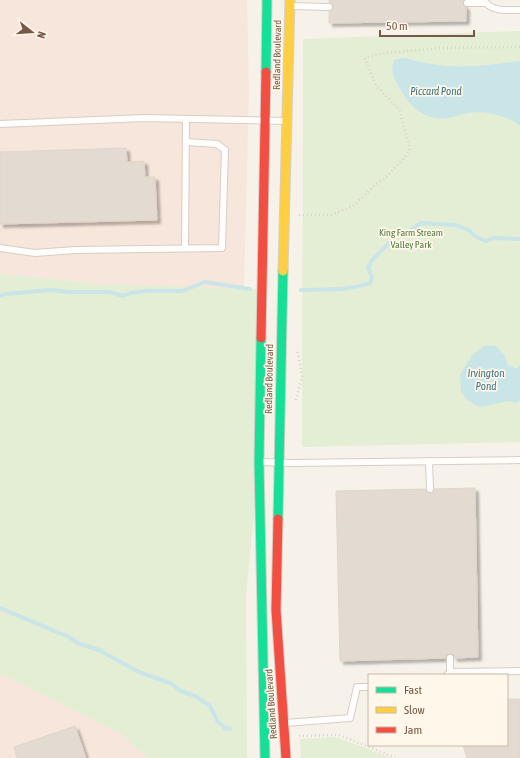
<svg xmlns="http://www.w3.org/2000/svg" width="520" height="758" font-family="'Asap Condensed',sans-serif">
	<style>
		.commercial { fill: #f7e6dc }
		.green { fill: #e3eed4 }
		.water { fill: #cae5e8 }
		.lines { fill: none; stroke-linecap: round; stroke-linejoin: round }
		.stream { stroke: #cae5e8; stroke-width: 4 }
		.building { fill: #e3dad1; stroke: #e0d5cb; filter: url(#shadow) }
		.lane-casing { stroke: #d6cec6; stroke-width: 8 }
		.fast-casing { stroke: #d6cec6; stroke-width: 11 }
		.slow-casing { stroke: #d6cec6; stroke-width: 11 }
		.jam-casing { stroke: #d6cec6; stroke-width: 11 }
		.path { stroke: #dad2cc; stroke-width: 2.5; stroke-dasharray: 1 3; stroke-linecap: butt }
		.lane { stroke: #fefdfc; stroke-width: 6 }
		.fast { stroke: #16e098; stroke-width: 9 }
		.slow { stroke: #ffcf43; stroke-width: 9 }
		.jam { stroke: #f24e42; stroke-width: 9 }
		.labels { text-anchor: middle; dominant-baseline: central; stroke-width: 3.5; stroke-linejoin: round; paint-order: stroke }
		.street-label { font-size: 10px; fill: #765949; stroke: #fff7ea }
		.park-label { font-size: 10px; fill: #527c41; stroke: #fff7ea }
		.water-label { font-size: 11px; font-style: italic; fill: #3f7783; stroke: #fff7ea }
	</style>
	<defs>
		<filter id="shadow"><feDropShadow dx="3.5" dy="3.5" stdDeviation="1" flood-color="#0004"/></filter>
	</defs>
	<rect width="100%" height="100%" fill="#f7f2e9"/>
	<g class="commercial">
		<path d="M0 0H247L249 91 244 289 102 284 0 274Z"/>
		<path d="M0 675 7 677 122 734 134 747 149 758H0Z"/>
	</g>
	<g class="green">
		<path d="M520 31V442L302 447 303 39Z"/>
		<path d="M0 274 102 284 264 289 259 462 246 597 247 758H149L134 747 122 734 7 677 0 675Z"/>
		<path d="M336 737 392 758H301L300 739Z"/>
	</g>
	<g class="water">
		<path d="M402 58C415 60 427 64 439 65 465 69 494 64 520 61V126C507 115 484 110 467 113 461 114 455 117 449 118 427 122 410 107 400 89 394 78 390 72 394 60Z"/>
		<path d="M485 345 496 346 505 356 508 365 517 369 520 364V401L516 403 507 401 482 407 475 405 467 400 461 391 460 375 472 355Z"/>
	</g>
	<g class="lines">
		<g class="stream">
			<path d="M301 290C323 289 349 291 370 283L372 278 368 267 372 260 396 236 412 229 421 223 456 225 468 230 475 236 485 241 494 238 520 239"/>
			<path d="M0 296 5 294 51 290 69 292H109L123 296 131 293 145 291H182L205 282 250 289"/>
			<path d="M0 608 69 637 78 643 99 650 139 672 170 683 181 691 195 696 210 706 218 722 225 728 230 729"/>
		</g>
	</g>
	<g class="building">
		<path d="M329 0H464L463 5 466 7V21L329 23V11L333 10V7L332 3 329 2Z"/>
		<path d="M126 148 127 162 144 161 145 177H155L157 220 0 224V152Z"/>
		<path d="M475 488 478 657 454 658 453 654H450L446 655V658L340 661 336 491 425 489 426 492 430 493H433L434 489Z"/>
		<path d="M507 699H520V758H467L463 745H507Z"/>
		<path d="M75 726 86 758H17L14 747Z"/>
	</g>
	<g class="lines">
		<g class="lane-casing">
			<g id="lane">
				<path d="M484 0C490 12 508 10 520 10"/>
				<path d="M467 3H486"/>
				<path d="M291 6 329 7"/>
				<path d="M0 124 144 118 286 121"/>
				<path d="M0 248 35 253 75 250 222 248 225 150 217 144 186 142"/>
				<path d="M185 248 186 119"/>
				<path d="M429 461 430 489"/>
				<path d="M260 462 292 463 520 460"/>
				<path d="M450 658V672"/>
				<path d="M447 675 450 672 520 671"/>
				<path d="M285 723 350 718 357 687H369"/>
			</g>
		</g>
		<g class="fast-casing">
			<g id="fast">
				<path d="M266 72 267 0"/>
				<path d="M261 338 259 462 265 758"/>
				<path d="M278 519 283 271"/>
			</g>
		</g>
		<g class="slow-casing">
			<path id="slow" d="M283 271 290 0"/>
		</g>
		<g class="jam-casing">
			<g id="jam">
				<path d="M261 338 266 72"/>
				<path d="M278 519 276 610 286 758"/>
			</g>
		</g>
		<g class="path">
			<path d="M299 215H331L353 206 375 185 385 178 404 158 410 150 399 109 376 86 365 58 378 54 439 48 520 47"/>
			<path d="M296 400 302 376 297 349"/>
			<path d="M299 736 339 735 396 758"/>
		</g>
		<use href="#lane" class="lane"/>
		<use href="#fast" class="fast"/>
		<use href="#slow" class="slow"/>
		<use href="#jam" class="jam"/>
	</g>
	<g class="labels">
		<g class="street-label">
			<text transform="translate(277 55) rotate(-89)">Redland Boulevard</text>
			<text transform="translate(269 379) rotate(-89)">Redland Boulevard</text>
			<text transform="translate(271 704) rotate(-94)">Redland Boulevard</text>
		</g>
		<g class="park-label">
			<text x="411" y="232">King Farm Stream<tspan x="411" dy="12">Valley Park</tspan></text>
		</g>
		<g class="water-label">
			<text x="436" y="91">Piccard Pond</text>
			<text x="486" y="373">Irvington<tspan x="486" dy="13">Pond</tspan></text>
		</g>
	</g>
	<rect x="368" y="674" width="140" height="72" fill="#fff7ea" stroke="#c8b8aa"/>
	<rect x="376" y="687" width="20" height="6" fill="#16e098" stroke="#c8b8aa"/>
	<text x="404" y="694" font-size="12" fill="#765949">Fast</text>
	<rect x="376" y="707" width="20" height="6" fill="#ffcf43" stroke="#c8b8aa"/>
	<text x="404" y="714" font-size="12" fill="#765949">Slow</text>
	<rect x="376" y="727" width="20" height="6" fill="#f24e42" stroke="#c8b8aa"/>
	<text x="404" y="734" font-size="12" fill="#765949">Jam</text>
	<g transform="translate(32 32) rotate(107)" stroke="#fff7ea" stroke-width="3" paint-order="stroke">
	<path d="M0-3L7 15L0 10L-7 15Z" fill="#765949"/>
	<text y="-6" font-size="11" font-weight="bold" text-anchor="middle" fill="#765949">N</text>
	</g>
	<path d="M380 30v6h94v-6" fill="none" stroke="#765949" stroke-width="2"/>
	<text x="386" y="30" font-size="12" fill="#765949" stroke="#fff7ea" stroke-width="3" paint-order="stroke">50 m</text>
</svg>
